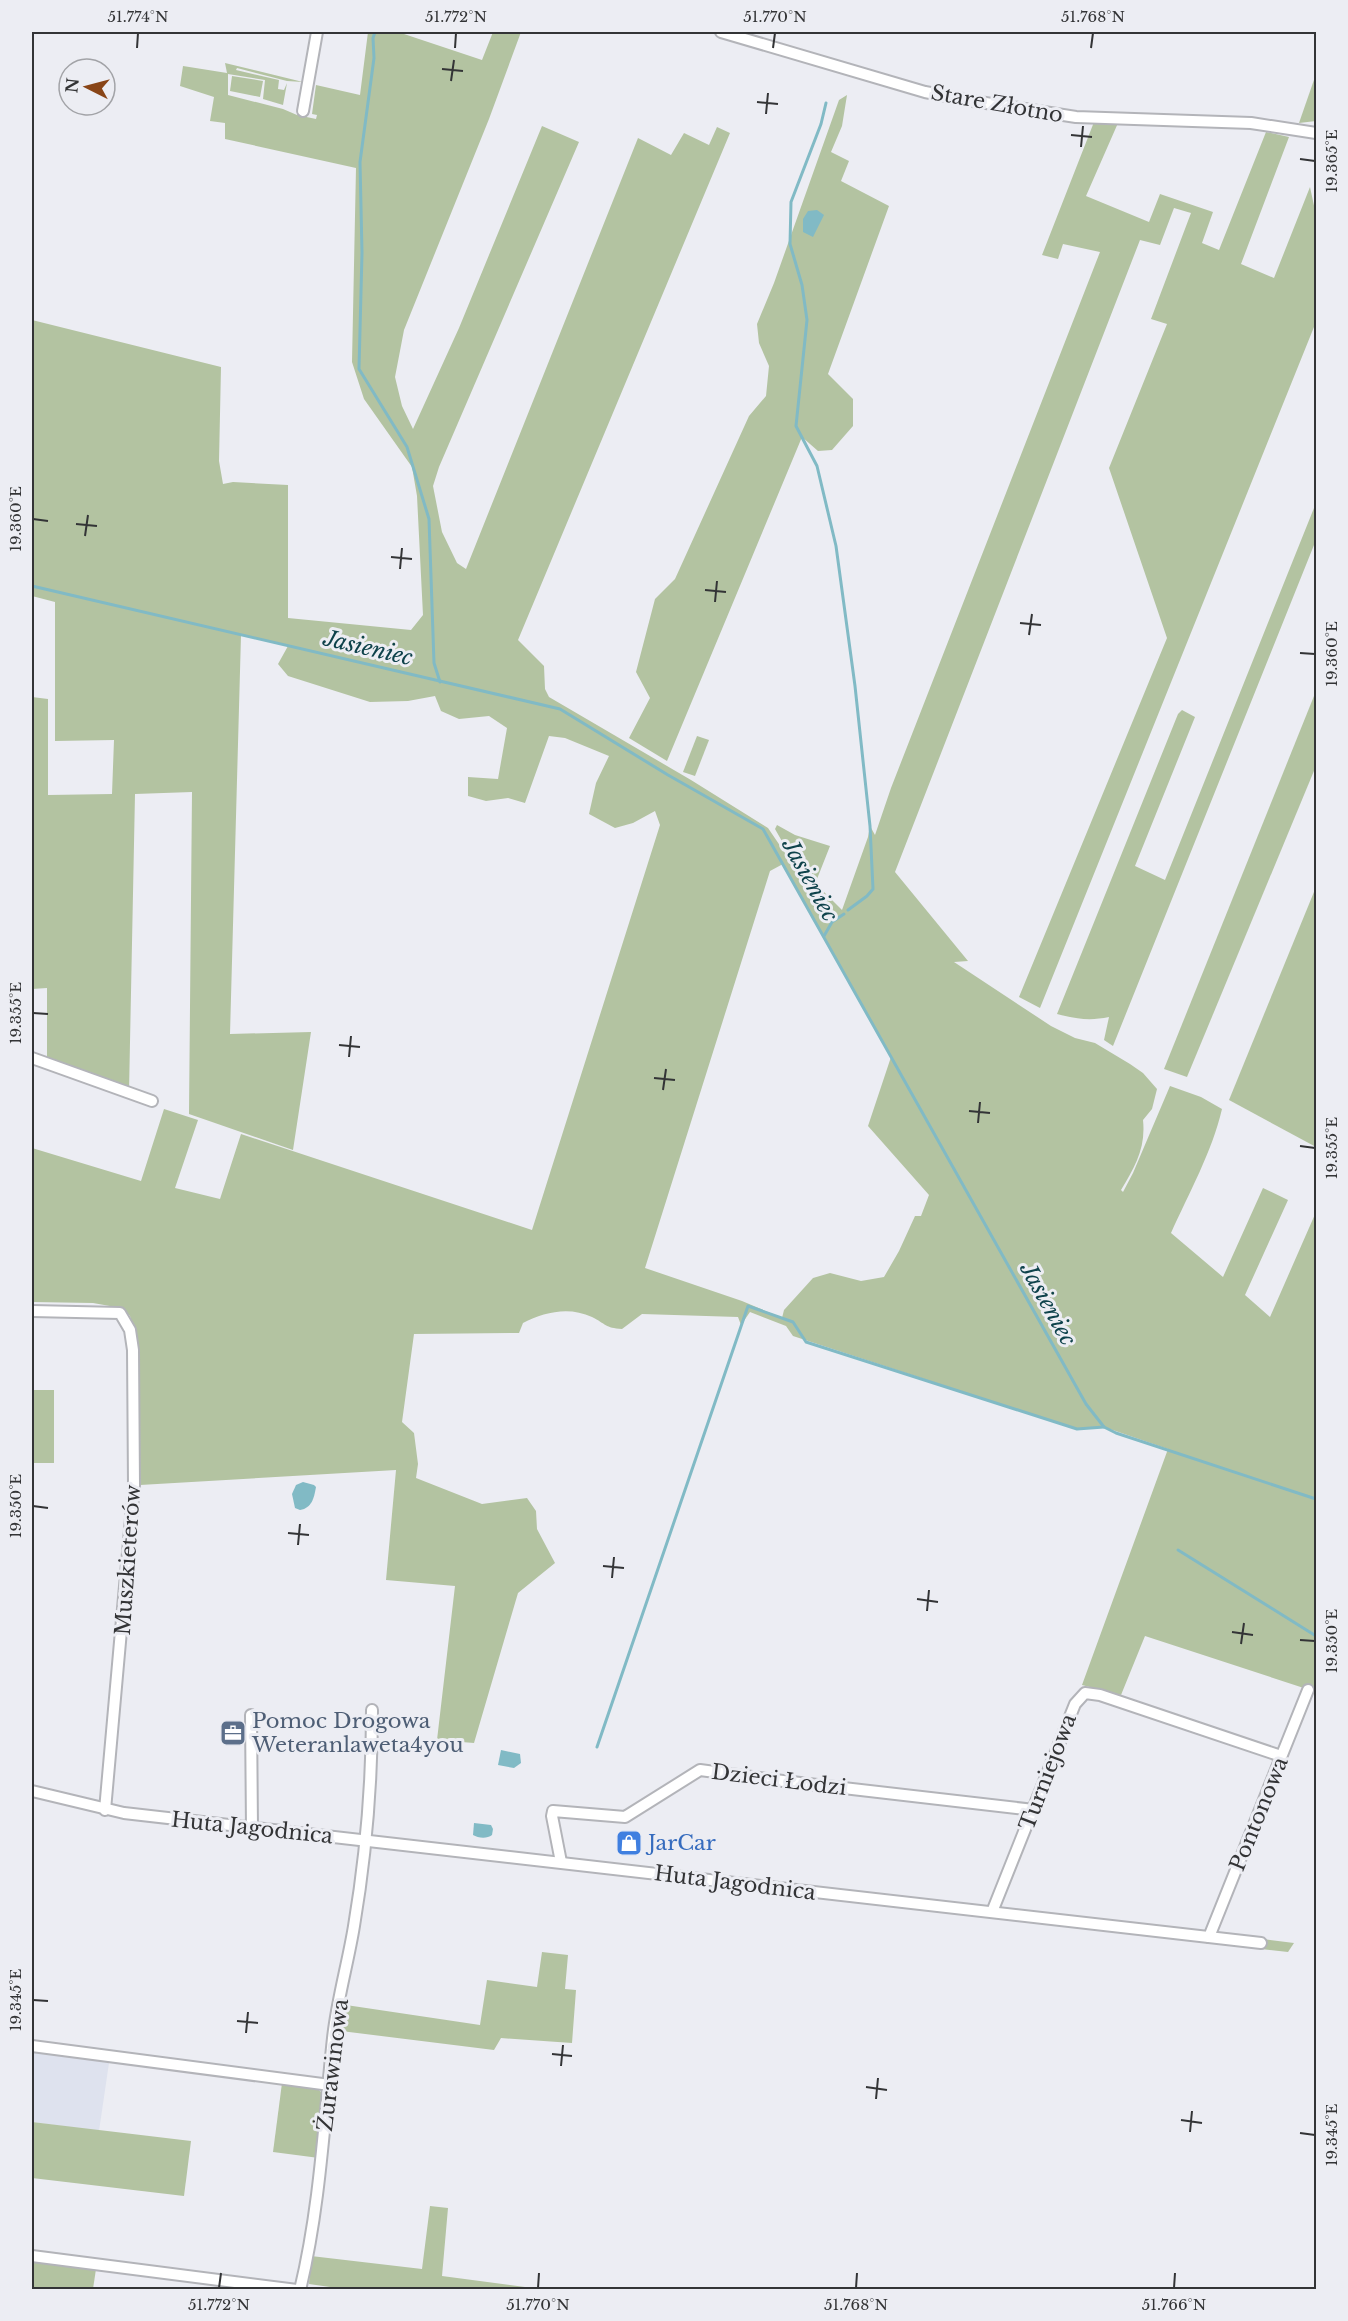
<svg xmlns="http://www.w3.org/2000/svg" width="1348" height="2321" font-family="'Libre Baskerville',serif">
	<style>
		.built { fill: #dee2ee }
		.green { fill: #b3c3a1; fill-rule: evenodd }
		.water { fill: #81bac5 }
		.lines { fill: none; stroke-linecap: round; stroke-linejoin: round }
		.stream { stroke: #81bac5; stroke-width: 3 }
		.street-casing { stroke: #b3b4b9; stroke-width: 14 }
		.street { stroke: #fff; stroke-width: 10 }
		.ticks { fill: none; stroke: #333436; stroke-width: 2 }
		.labels { text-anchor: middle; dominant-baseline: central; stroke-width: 6; stroke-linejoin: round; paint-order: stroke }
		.street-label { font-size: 21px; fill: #333436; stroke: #ecedf3 }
		.service-label { font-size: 21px; fill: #4e5e75; stroke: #ecedf3; text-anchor: start }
		.shop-label { font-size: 21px; fill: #366cbe; stroke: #ecedf3; text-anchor: start }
		.water-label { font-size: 22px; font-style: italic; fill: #0e424b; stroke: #ecedf3 }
		.neatline { fill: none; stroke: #333436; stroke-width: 2 }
		.ticks-label { font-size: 15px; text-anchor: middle; fill: #333436 }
	</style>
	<rect width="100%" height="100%" fill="#ecedf3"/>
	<path class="built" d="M32 2051 109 2063 99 2131 32 2122Z"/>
	<g class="green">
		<path d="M368 32H398L482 60 493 32H521L489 119 404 330 395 377 402 406 413 429 459 328 542 126 579 142 439 467 433 486 442 532 457 563 466 569 638 138 671 155 684 133 709 145 717 127 730 133 518 640 544 666 545 689 549 697 691 780 768 828 785 853 842 910 868 837 870 826 875 835 891 788 1100 252 1063 244 1058 259 1042 255 1094 122 1118 123 1086 196 1149 222 1160 194 1213 212 1202 243 1219 250 1266 132 1289 137 1241 264 1274 278 1310 187 1316 215V322L1040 1008 1019 997 1167 638 1109 468 1167 324 1151 319 1191 213 1174 208 1160 245 1140 240 895 872 968 961 954 962 1051 1026 1075 1038 1095 1043 1130 1064 1143 1073 1157 1089 1152 1109 1143 1120C1146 1148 1135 1167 1121 1190L1123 1192 1133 1173 1170 1086 1201 1097 1222 1109C1212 1152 1189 1193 1171 1233L1223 1277 1263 1188 1288 1200 1245 1295 1270 1317 1316 1212V1692L1145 1636 1121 1695 1082 1685 1168 1449 1104 1427 1077 1429 793 1336 786 1326 750 1312 741 1325 738 1317 642 1314 622 1329C605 1328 606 1324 592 1317 569 1306 544 1312 523 1323L519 1333 414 1334 402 1422 414 1433 418 1464 416 1478 482 1504 527 1498 536 1511 537 1529 555 1563 518 1593 474 1743 437 1740 455 1586 386 1580 396 1470 140 1485 136 1341 130 1316 121 1308 93 1303 32 1302V1148L141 1181 164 1109 198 1120 175 1188 220 1199 241 1134 532 1230 660 825 655 811 633 823 615 828 589 814 596 783 609 756 565 738 549 736 525 803 508 798 486 801 468 796V777L498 779 507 728 489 716 459 719 441 711 435 696 408 701 370 702 288 676 278 664 288 646 241 635 230 1034 311 1032 293 1150 189 1114 192 792 135 794 129 1092 47 1063V988L32 989V697L48 699V795L112 794 114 740 55 741V602L32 596V320L221 367 219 461 223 484 233 482 288 485V618L411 630 423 615 417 496 412 467 364 399 352 362 356 168 225 139V123L210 121 214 97 180 86 183 66 227 73 225 63 303 82 287 81 237 68 236 70 279 80 278 89 284 90 287 83 283 105 263 99 265 80 228 74V95L283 109 297 115 316 119 317 115 312 114 316 85 360 95ZM783 864 891 1057 868 1126 929 1195 921 1216H915L899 1251 884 1277 861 1281 830 1273 813 1278 784 1310 782 1318 742 1301 645 1268 770 871Z"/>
		<path d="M1316 74V121L1299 123Z"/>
		<path d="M232 76 263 81 260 97 230 91Z"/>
		<path d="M847 95 842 126 831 152 849 161 841 181 889 206 828 374 853 399V426L832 450 818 451 802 437 667 761 629 738 650 698 636 672 655 599 675 579 749 416 766 396 769 366 759 343 757 324 774 283 839 100Z"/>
		<path d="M1316 503V540L1113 1046 1104 1040 1109 1017C1090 1021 1076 1019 1057 1014L1178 714 1182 710 1195 717 1135 866 1165 880Z"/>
		<path d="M1316 691V766L1187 1077 1164 1069Z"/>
		<path d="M697 736 709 740 695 776 683 772Z"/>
		<path d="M777 825 795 835 830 846 817 879 787 850 775 829Z"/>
		<path d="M1316 887V1147L1229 1100Z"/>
		<rect x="32" y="1390" width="22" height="73"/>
		<path d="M1263 1939 1294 1943 1288 1952 1261 1949Z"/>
		<path d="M542 1952 568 1955 565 1989 576 1990 572 2043 501 2038 494 2050 341 2031 346 2005 480 2025 487 1980 537 1987Z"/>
		<path d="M282 2083 316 2087 325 2096 319 2158 273 2152Z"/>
		<path d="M32 2122 191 2141 184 2196 32 2178Z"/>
		<path d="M430 2206 448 2208 442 2276 540 2289 351 2290 309 2284 311 2256 422 2269Z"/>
		<path d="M32 2260 96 2269 93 2289 32 2290Z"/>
	</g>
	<g class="water">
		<path d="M817 210 824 215 813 237 803 232V219L808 211Z"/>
		<path d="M303 1482 314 1485 316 1487C314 1498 312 1508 300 1510L295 1508 292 1494 296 1485Z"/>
		<path d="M501 1750 520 1754 521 1763 514 1768 498 1765Z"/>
		<path d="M474 1823 491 1825 493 1829 492 1835C487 1839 478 1838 473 1835Z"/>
	</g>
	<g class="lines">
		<g class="stream">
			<path d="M375 32 373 38 374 58 360 162 362 253 359 369 407 447 429 519 434 663 440 682"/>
			<path d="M826 103 821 124 791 202 790 244 802 285 807 320 796 426 817 466 836 546 855 686 870 826 873 889 867 896 848 910"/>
			<path d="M32 586 560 709 668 775 763 829 1086 1404 1104 1427 1116 1433 1316 1499"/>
			<path d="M824 936 832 922 844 914"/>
			<path d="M1178 1550 1316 1636"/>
			<path d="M597 1747 748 1306 793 1322 806 1342 1077 1429 1104 1427"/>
		</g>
		<g class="street-casing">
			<g id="street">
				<path d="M721 32 925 92 973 101 1076 117 1251 123 1316 133"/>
				<path d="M303 111 317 32"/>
				<path d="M32 1058 152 1101"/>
				<path d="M32 1311 120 1313 130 1330 133 1350 134 1485 105 1810"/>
				<path d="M251 1715 252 1828"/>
				<path d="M32 1791 124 1813 1261 1943"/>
				<path d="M561 1862 552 1816 553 1811 625 1817 700 1770 783 1781 1034 1810"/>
				<path d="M992 1912 1075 1704 1085 1693 1100 1695 1281 1756"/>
				<path d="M1209 1937 1308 1690"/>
				<path d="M32 2046 330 2085"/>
				<path d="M32 2256 297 2290"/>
				<path d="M300 2290C320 2207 324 2122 333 2038 337 2000 348 1963 354 1926 366 1855 372 1782 372 1710"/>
			</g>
		</g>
		<use href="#street" class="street"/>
	</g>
	<path class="ticks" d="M137 48 138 33M455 48 456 33M773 48 775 33M1091 48 1093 33M442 69 463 71M451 81 454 60M757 102 778 104M766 114 768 93M1071 135 1092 137M1081 147 1083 126M1300 159 1315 161M33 519 48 521M76 524 97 526M85 536 88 515M391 557 412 559M400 569 402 548M705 590 726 592M715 602 717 581M1020 623 1041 625M1029 635 1032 614M1300 653 1315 654M33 1013 48 1014M339 1045 360 1047M349 1057 351 1036M654 1078 675 1080M663 1090 666 1069M969 1111 990 1113M978 1123 980 1102M1300 1146 1315 1148M33 1506 48 1508M288 1533 309 1535M298 1545 300 1524M603 1566 624 1568M612 1578 614 1557M917 1599 938 1602M927 1611 929 1590M1232 1632 1253 1635M1300 1640 1315 1641M1241 1644 1244 1623M33 2000 48 2001M237 2021 258 2023M246 2033 248 2012M552 2054 572 2056M561 2066 563 2045M866 2087 887 2090M876 2099 878 2078M1181 2120 1202 2123M1190 2132 1192 2111M1300 2133 1315 2135M219 2288 221 2273M538 2288 539 2273M856 2288 857 2273M1174 2288 1175 2273"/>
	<defs>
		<g id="office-square" transform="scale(1.35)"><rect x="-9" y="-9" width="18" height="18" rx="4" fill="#5c6f8a" stroke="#ecedf3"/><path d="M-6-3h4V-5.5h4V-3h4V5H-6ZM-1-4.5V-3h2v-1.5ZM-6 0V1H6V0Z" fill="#fff"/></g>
		<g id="shop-square" transform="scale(1.35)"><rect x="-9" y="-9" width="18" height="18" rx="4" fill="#3f7fe0" stroke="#ecedf3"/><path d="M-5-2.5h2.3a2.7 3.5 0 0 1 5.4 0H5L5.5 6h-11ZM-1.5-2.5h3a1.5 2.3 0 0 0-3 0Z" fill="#fff"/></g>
	</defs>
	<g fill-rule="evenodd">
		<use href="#office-square" x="233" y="1733"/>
		<use href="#shop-square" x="629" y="1843"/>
	</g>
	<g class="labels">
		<g class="street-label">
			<text transform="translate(997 104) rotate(10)">Stare Złotno</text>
			<text transform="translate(128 1560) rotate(-86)">Muszkieterów</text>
			<text transform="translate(1048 1772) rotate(-69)">Turniejowa</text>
			<text transform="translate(779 1780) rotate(7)">Dzieci Łodzi</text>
			<text transform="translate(1259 1814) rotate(-68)">Pontonowa</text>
			<text transform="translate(252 1828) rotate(6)">Huta Jagodnica</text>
			<text transform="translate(735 1883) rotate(7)">Huta Jagodnica</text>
			<text transform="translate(333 2065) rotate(-83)">Żurawinowa</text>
		</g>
		<g class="service-label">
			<text x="252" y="1721">Pomoc Drogowa<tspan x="252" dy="24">Weteranlaweta4you</tspan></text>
		</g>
		<g class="shop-label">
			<text x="648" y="1843">JarCar</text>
		</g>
		<g class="water-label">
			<text transform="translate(368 648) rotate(13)">Jasieniec</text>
			<text transform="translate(810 880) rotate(61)">Jasieniec</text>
			<text transform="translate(1048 1304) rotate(61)">Jasieniec</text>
		</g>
	</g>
	<rect width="1348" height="2321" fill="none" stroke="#ecedf3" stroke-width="66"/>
	<g transform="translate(87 87) rotate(276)"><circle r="28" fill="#ecedf3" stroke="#a2a3a7" stroke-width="1.5"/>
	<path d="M0-4.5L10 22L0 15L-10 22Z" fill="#894517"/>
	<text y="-9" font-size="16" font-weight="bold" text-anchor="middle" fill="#333436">N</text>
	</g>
	<rect x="33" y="33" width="1282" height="2255" class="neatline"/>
	<g class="ticks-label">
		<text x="138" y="22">51.774°N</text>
		<text x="456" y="22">51.772°N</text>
		<text x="775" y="22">51.770°N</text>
		<text x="1093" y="22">51.768°N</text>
		<text transform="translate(1332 161) rotate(-90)" y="5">19.365°E</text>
		<text transform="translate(16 519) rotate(-90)" y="5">19.360°E</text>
		<text transform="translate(1332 654) rotate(-90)" y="5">19.360°E</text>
		<text transform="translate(16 1013) rotate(-90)" y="5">19.355°E</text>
		<text transform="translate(1332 1148) rotate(-90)" y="5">19.355°E</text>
		<text transform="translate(16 1506) rotate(-90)" y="5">19.350°E</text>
		<text transform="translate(1332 1641) rotate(-90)" y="5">19.350°E</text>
		<text transform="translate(16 2000) rotate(-90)" y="5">19.345°E</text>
		<text transform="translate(1332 2135) rotate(-90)" y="5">19.345°E</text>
		<text x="219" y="2310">51.772°N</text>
		<text x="538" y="2310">51.770°N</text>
		<text x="856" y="2310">51.768°N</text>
		<text x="1174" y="2310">51.766°N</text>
	</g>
</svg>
